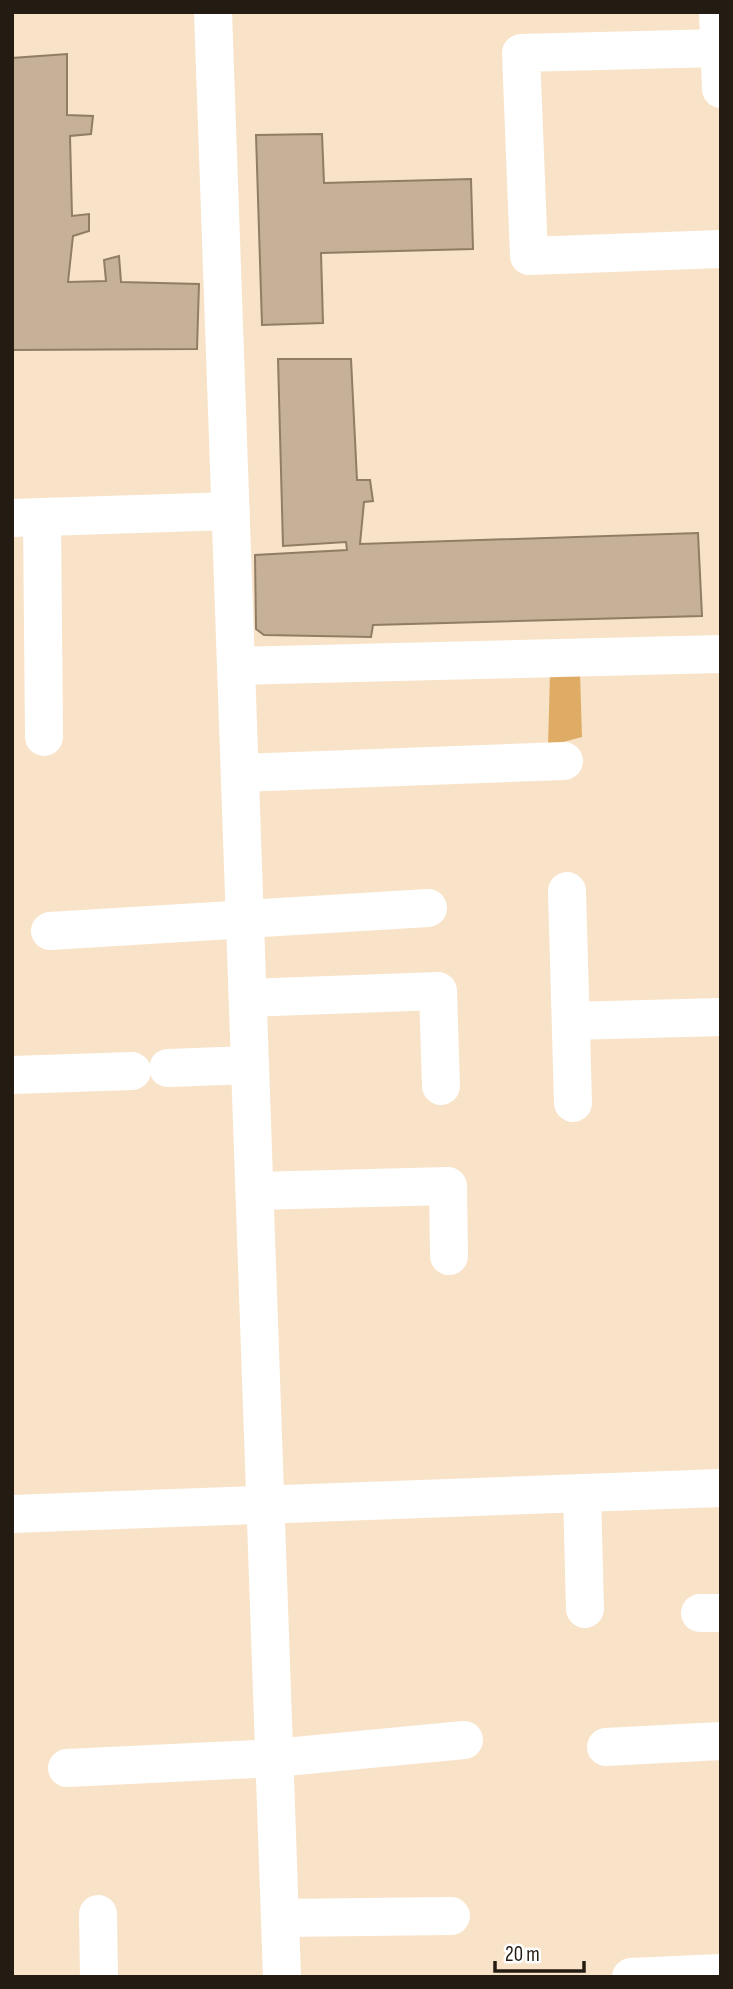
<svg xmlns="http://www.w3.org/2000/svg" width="733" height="1989" font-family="'Sofia Sans Condensed',sans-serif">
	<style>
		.green { fill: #dfac66 }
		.building { fill: #c6b198; stroke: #907d64; stroke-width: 2 }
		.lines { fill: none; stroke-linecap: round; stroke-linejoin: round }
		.minor { stroke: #fff; stroke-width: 38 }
	</style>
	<rect width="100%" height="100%" fill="#f8e3c8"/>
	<path class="green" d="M580 672 582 737 548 746 550 674Z"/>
	<g class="building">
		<path d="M67 54V115L93 116 91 134 70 136 72 216 89 214V231L73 236 68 282 106 281 104 260 119 256 121 282 199 284 197 349 12 350V58Z"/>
		<path d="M322 134 324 183 471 179 473 249 321 253 323 323 262 325 256 135Z"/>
		<path d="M278 359H351L357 480H370L373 501 364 502 360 544 698 533 702 616 373 625 371 637 264 635 256 629 255 555 347 550 346 542 283 546Z"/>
	</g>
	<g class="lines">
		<g class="minor">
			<path d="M213 12 282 1977"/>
			<path d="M718 12 721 89"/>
			<path d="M719 48 521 53 529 256 721 249"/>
			<path d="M42 517 44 737"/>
			<path d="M12 518 231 511"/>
			<path d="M236 666 721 654"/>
			<path d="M240 773 564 761"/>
			<path d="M567 891 573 1103"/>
			<path d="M50 931 428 908"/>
			<path d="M248 998 438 991 441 1086"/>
			<path d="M571 1021 721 1017"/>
			<path d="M168 1068 250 1065"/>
			<path d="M12 1075 132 1071"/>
			<path d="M255 1191 448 1186 449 1256"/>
			<path d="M582 1493 585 1609"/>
			<path d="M12 1514 721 1488"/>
			<path d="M700 1613H721"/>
			<path d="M606 1747 721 1741"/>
			<path d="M67 1768 275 1758 464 1740"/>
			<path d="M98 1914 99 1977"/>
			<path d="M280 1918 451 1916"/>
			<path d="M631 1977 721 1973"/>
		</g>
	</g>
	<rect width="733" height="1989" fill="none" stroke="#241c12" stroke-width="28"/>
	<path d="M495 1961v10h89v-10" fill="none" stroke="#241c12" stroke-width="3.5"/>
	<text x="505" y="1961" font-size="21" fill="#241c12" stroke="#ffffff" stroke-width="5" paint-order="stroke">20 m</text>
</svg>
